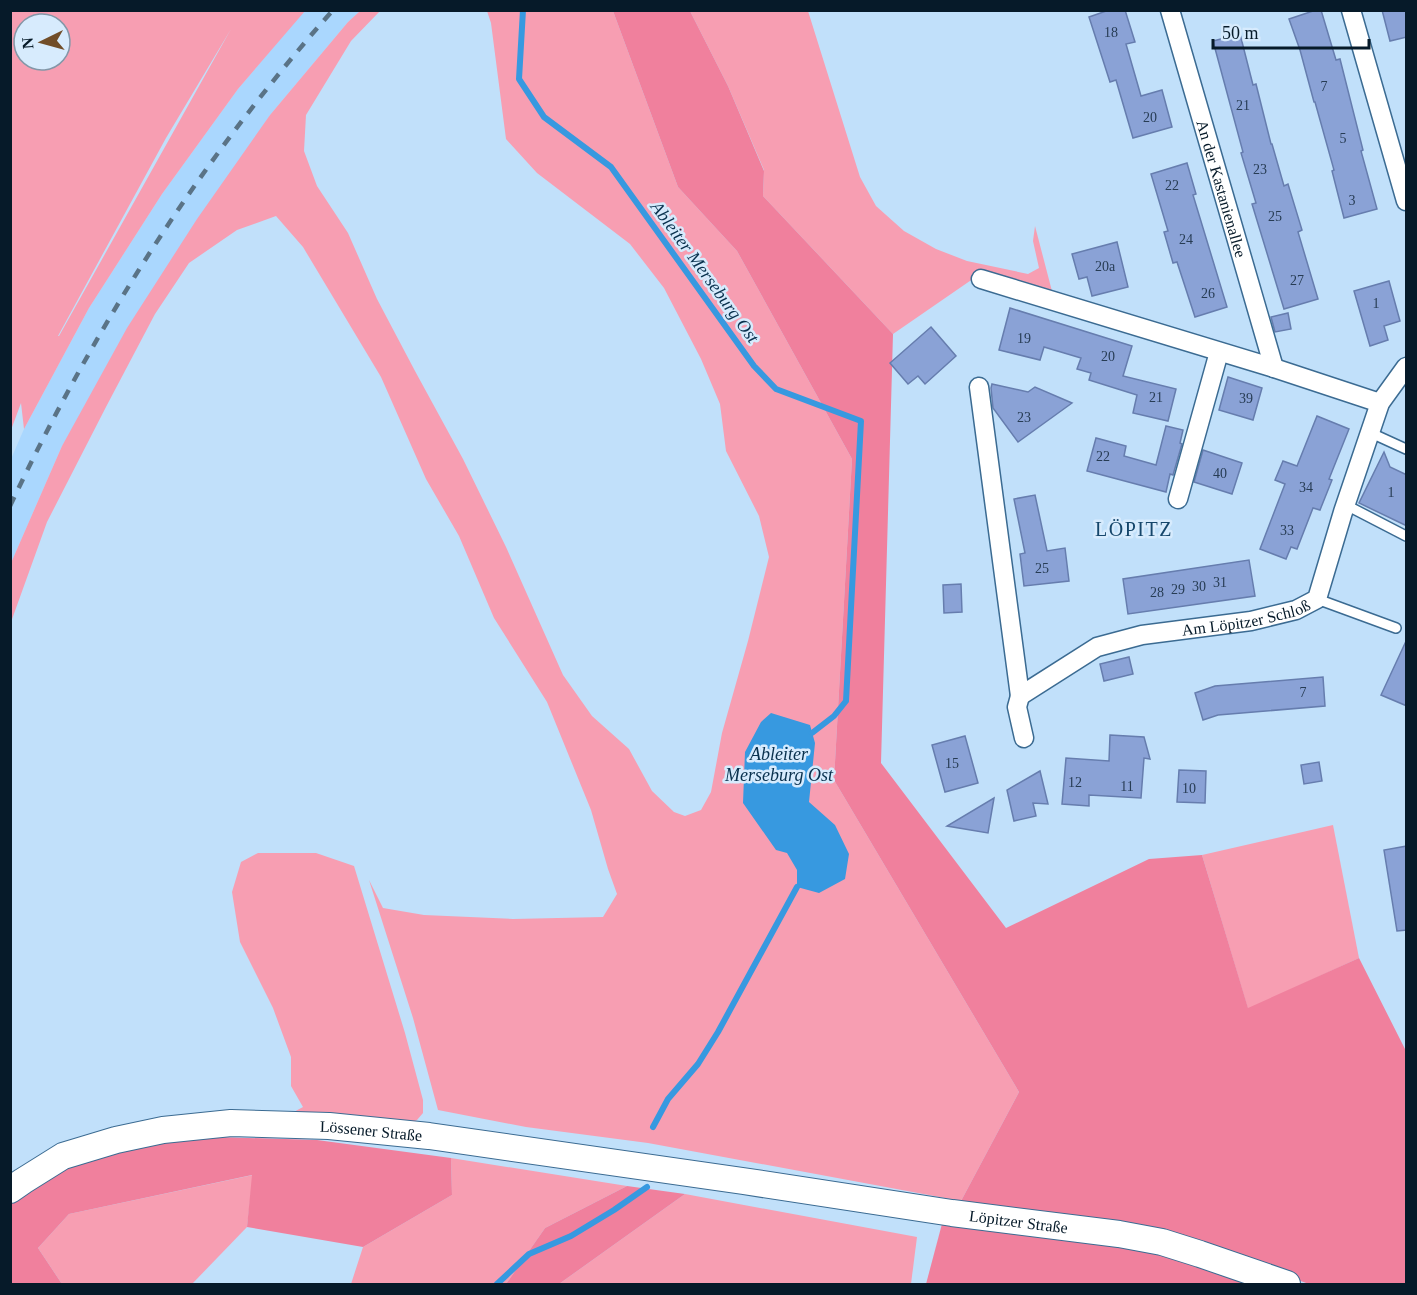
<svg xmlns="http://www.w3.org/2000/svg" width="1417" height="1295" font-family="'Times New Roman',serif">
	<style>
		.built { fill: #aad7fe }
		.green { fill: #f79eb2; fill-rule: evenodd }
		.forest { fill: #f0809d }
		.water { fill: #3799e0 }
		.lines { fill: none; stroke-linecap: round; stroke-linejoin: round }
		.stream { stroke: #3799e0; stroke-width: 6 }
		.building { fill: #8aa2d6; stroke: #667dae; stroke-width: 1.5 }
		.lane-casing { stroke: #3b6b92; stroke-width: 12 }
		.street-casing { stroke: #3b6b92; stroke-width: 21 }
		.secondary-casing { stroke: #3b6b92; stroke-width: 28 }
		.lane { stroke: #fff; stroke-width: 9 }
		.street { stroke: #fff; stroke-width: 18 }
		.secondary { stroke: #fff; stroke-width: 26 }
		.rail { stroke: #5a7386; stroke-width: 4.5; stroke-dasharray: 10 10; stroke-linecap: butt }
		.labels { text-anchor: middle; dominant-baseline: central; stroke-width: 5; stroke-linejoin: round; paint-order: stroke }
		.number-label { font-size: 14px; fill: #273c54 }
		.street-label { font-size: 16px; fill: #061a29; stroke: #d7ebfd }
		.water-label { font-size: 18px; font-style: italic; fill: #09314e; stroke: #d7ebfd }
		.quarter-label { font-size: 20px; letter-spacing: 1.5px; fill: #15466b; stroke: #d7ebfd }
	</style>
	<rect width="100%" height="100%" fill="#c1e0fa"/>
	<path class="built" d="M304 11H360L348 22 270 115 62 446 11 563V459L24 429 89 308 162 194 238 89Z"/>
	<g class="green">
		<path d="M11 10 305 11 238 89 162 194 89 308 24 429 21 403 11 430ZM24 24H60V60H24ZM231 29 59 336H58L166 138Z"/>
		<path d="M360 11H380L351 41 306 115 304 151 317 186 348 233 377 299 415 371 463 459 506 547 563 675 592 716 629 749 652 791 674 812 685 816 701 810 711 792 722 733 748 641 769 557 759 516 726 451 720 404 701 359 664 288 630 244 537 173 506 139 491 23 487 11H613L678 187 737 251 852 459 834 780 1019 1092 961 1201 648 1143 526 1127 438 1110 413 1018 369 880 383 908 424 915 513 919 603 917 617 894 608 869 591 810 547 702 494 618 459 536 426 479 381 377 303 247 276 216 237 230 189 263 155 314 107 405 47 522 11 622V563L62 446 127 328 197 219 270 115 348 22Z"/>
		<path d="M690 11H808L860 177 876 206 904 231 936 249 967 261 1028 274 1039 268 1033 241 1035 226 1053 295 980 274 893 334 763 196 764 170 728 86Z"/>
		<path d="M1333 825 1359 958 1248 1009 1202 855Z"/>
		<path d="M258 853H316L354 866 405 1033 423 1100V1113L417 1120 409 1124 290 1114 303 1107 291 1086V1057L273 1008 240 942 232 892 241 862Z"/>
		<path d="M451 1158 627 1186 545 1228 506 1284H351L363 1247 452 1195Z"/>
		<path d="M253 1175 247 1227 192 1284H62L38 1248 69 1214Z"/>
		<path d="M685 1194 917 1237 911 1284H559Z"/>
	</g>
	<g class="forest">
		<path d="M613 11H690L728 86 764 171 763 196 893 334 881 763 1006 928 1149 859 1202 855 1248 1008 1359 958 1406 1051V1284H1309L1152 1228 961 1201 1019 1092 834 780 852 459 737 251 678 187Z"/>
		<path d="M217 1137 317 1140 451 1158 452 1195 363 1247 247 1227 252 1175 69 1214 38 1248 62 1284H11L10 1203 58 1170 132 1147Z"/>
		<path d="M627 1186 685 1194 559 1284H506L545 1228Z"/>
		<path d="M943 1220 1155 1248 1263 1284H926Z"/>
	</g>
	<path class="water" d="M771 713 810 725 815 743 809 802 835 825 849 854 845 879 819 893 797 887V870L787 853 776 850 743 803 745 752 761 722Z"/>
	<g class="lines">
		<g class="stream">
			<path d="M523 10 519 79 544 117 611 167 754 366 776 389 861 421 846 701 834 716 812 733"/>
			<path d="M653 1127 668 1099 698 1064 718 1032 797 887"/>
			<path d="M497 1284 529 1254 571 1236 614 1210 647 1187"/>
		</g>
	</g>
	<g class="building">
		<path d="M1109 10H1125L1135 42 1126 44 1141 96 1162 90 1172 127 1133 138 1116 80 1110 82 1089 17Z"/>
		<path d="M1316 10H1321L1336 60 1340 59 1363 150 1361 151 1377 209 1344 218 1332 171 1334 170 1315 102H1314L1300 50 1289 19Z"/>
		<path d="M1382 10H1407V37L1390 41Z"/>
		<path d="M1240 34 1253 85 1256 84 1271 144H1272L1284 186 1288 184 1302 230 1298 232 1318 299 1284 309 1252 204 1256 203 1241 153 1243 152 1213 41Z"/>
		<path d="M1187 163 1196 194 1193 195 1227 307 1195 317 1177 262 1173 263 1164 232 1168 231 1151 174Z"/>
		<path d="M1117 242 1128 287 1092 296 1087 277 1079 279 1072 254Z"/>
		<path d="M1389 281 1400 321 1384 326 1388 340 1370 346 1354 291Z"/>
		<path d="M1010 308 1132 346 1123 376 1176 389 1168 421 1133 413 1137 395 1089 380 1091 373 1077 369 1081 358 1044 347 1040 360 999 350Z"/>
		<path d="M1288 313 1291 329 1275 332 1271 317Z"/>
		<path d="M931 327 956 356 925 384 918 376 908 384 890 363Z"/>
		<path d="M1228 377 1262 388 1253 420 1219 410Z"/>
		<path d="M992 384 1028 392 1035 387 1072 403 1018 442 993 408 991 388Z"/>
		<path d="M1317 416 1349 429 1329 479 1332 480 1320 510 1313 508 1297 549 1291 547 1286 559 1260 549 1285 484 1275 480 1283 461 1297 466Z"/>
		<path d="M1166 426 1183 430 1180 443 1182 444 1173 475 1170 474 1166 492 1087 471 1096 438 1126 446 1124 456 1156 465Z"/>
		<path d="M1203 450 1242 463 1232 494 1194 482Z"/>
		<path d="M1384 452 1390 467 1407 475V526L1359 503Z"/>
		<path d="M1035 495 1047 551 1065 548 1069 581 1024 586 1020 554 1025 553 1014 499Z"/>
		<path d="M1249 560 1255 596 1128 614 1123 579Z"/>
		<path d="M961 584 962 612 944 613 943 585Z"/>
		<path d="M1407 639V706L1381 695Z"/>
		<path d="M1129 657 1133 674 1104 681 1100 664Z"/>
		<path d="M1323 677 1325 706 1218 715 1203 720 1195 693 1215 686Z"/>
		<path d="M1110 735 1144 737 1150 759 1144 758 1141 798 1089 795V806L1062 804 1066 758 1109 761Z"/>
		<path d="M965 736 978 783 945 792 932 745Z"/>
		<path d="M1319 762 1322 781 1304 784 1301 765Z"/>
		<path d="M1179 770 1206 771 1205 803 1177 802Z"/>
		<path d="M1040 771 1048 804 1033 803 1036 816 1014 821 1007 790Z"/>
		<path d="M994 798 988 833 947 826Z"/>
		<path d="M1407 846V930L1397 931 1384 850Z"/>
	</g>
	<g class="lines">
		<g class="lane-casing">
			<g id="lane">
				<path d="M1371 433 1406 449"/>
				<path d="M1346 505 1406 536"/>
				<path d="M1317 599 1396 628"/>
			</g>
		</g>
		<g class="street-casing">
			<g id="street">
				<path id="s1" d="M1170 10 1274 368"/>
				<path d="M1351 10 1406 201"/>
				<path d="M981 279 1274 368 1380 403"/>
				<path id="s2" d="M979 387 1020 696 1097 647 1142 635 1251 621 1296 610 1317 599 1343 512 1380 403 1406 367"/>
				<path d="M1178 499 1219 352"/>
				<path d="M1020 696 1017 707 1024 738"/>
			</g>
		</g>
		<g class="secondary-casing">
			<g id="secondary">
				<path id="s3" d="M10 1190 23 1181 63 1156 116 1140 163 1130 231 1123 329 1126 429 1136 743 1181 952 1213 1119 1234 1162 1242 1200 1254 1287 1284"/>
			</g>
		</g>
		<use href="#lane" class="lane"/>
		<use href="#street" class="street"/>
		<use href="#secondary" class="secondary"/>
		<path class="rail" d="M10 506C95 326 201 159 333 10"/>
	</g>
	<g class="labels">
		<g class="number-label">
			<text x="1111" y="32">18</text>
			<text x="1324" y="86">7</text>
			<text x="1243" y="105">21</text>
			<text x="1150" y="117">20</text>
			<text x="1343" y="138">5</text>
			<text x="1260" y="169">23</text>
			<text x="1172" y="185">22</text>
			<text x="1352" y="200">3</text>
			<text x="1275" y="216">25</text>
			<text x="1186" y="239">24</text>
			<text x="1105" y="266">20a</text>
			<text x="1297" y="280">27</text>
			<text x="1208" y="293">26</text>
			<text x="1376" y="303">1</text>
			<text x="1024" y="338">19</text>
			<text x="1108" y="356">20</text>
			<text x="1156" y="397">21</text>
			<text x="1246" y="398">39</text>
			<text x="1024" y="417">23</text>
			<text x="1103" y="456">22</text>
			<text x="1220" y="473">40</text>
			<text x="1306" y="487">34</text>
			<text x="1391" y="492">1</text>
			<text x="1287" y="530">33</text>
			<text x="1042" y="568">25</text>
			<text x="1220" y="582">31</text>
			<text x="1199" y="586">30</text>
			<text x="1178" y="589">29</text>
			<text x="1157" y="592">28</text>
			<text x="1303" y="692">7</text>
			<text x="952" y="763">15</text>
			<text x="1075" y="782">12</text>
			<text x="1127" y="786">11</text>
			<text x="1189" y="788">10</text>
		</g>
		<g class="street-label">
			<text stroke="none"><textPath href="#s1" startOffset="186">An der Kastanienallee</textPath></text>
			<text stroke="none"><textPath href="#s2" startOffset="555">Am Löpitzer Schloß</textPath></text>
			<text stroke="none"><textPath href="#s3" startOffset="375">Lössener Straße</textPath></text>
			<text stroke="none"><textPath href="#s3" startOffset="1029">Löpitzer Straße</textPath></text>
		</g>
		<g class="water-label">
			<text transform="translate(705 272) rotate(54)">Ableiter Merseburg Ost</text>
			<text x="779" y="754">Ableiter<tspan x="779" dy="21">Merseburg Ost</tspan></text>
		</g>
		<g class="quarter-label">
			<text x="1134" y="529">LÖPITZ</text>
		</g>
	</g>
	<rect width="1417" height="1295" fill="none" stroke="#061a29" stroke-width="24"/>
	<g transform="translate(42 42) rotate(265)"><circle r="28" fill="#d7ebfd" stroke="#8397a8" stroke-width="1.5"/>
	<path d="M0-4.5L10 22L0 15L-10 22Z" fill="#714d28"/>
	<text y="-9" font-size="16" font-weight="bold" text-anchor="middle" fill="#061a29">N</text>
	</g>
	<path d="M1213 39v9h156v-9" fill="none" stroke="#061a29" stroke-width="3"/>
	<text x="1222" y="39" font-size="18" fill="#061a29" stroke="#d7ebfd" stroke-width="4.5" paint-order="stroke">50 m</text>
</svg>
